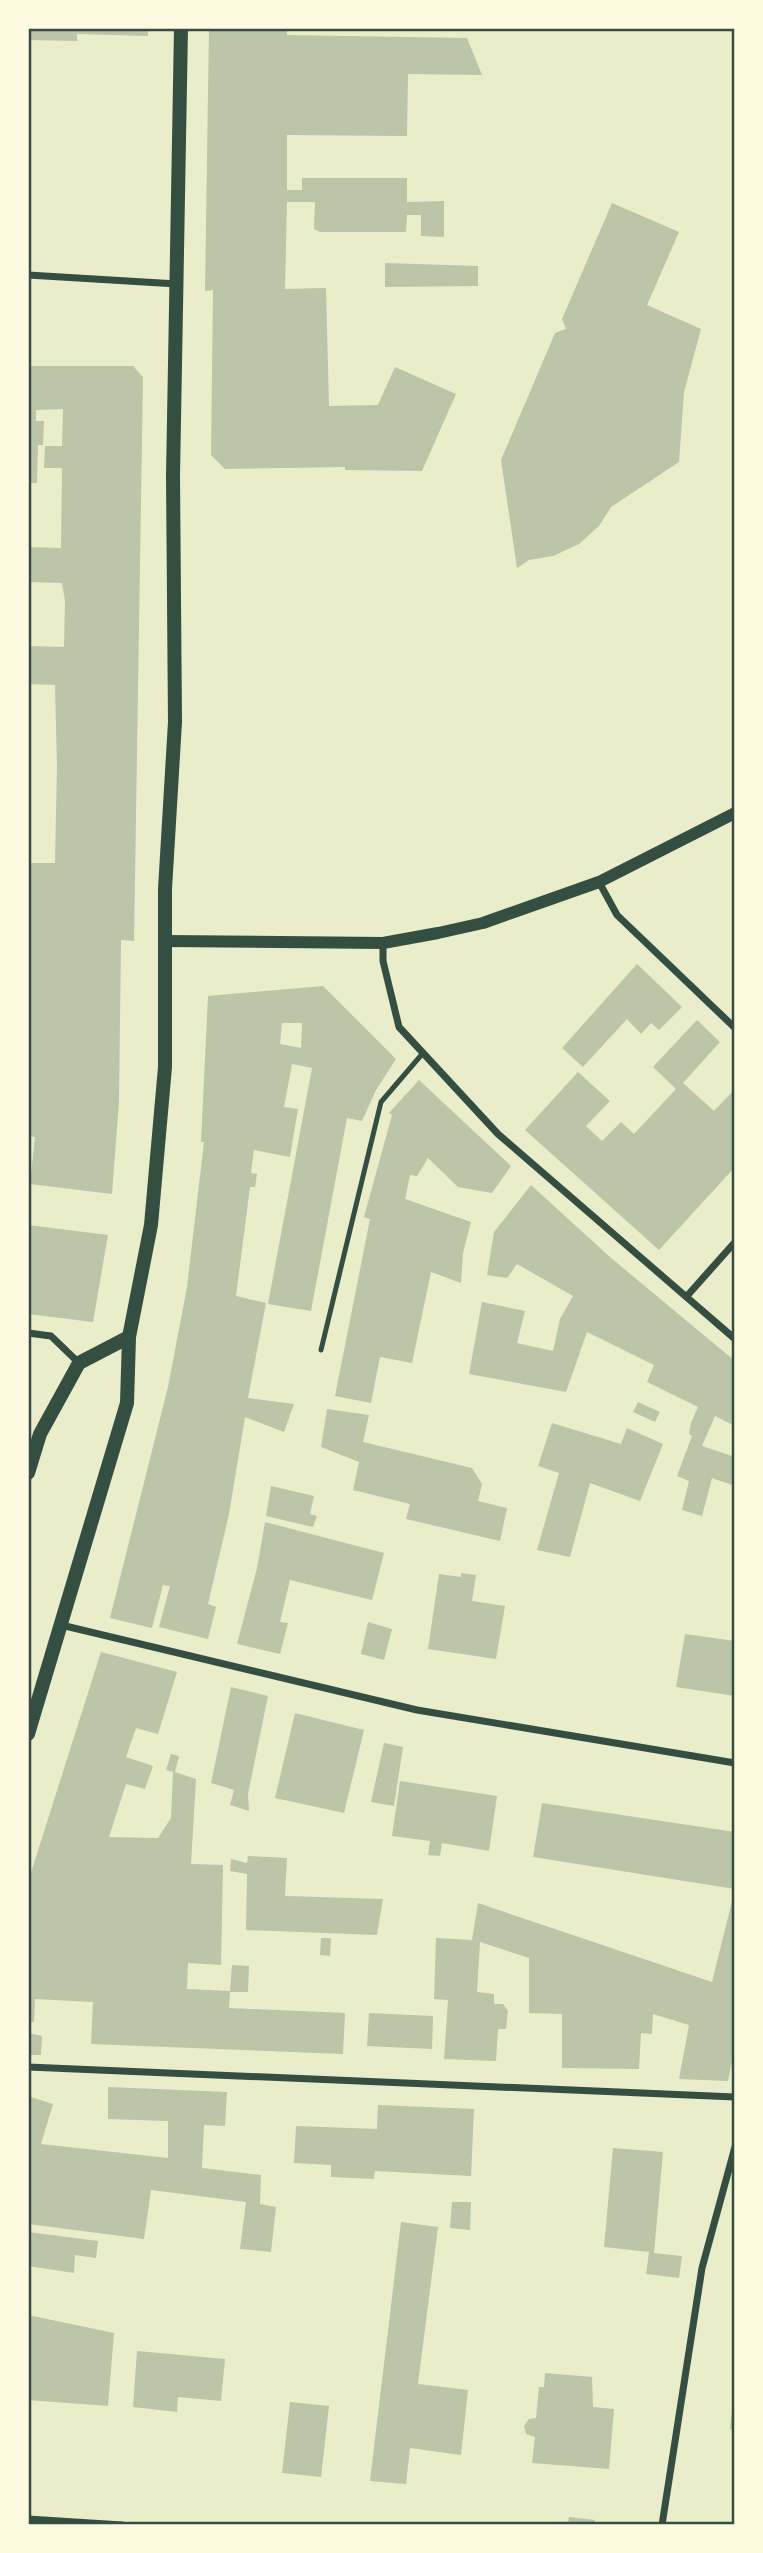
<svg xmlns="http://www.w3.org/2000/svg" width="763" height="2553" font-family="Barlow,sans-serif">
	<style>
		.building { fill: #bcc5a7; fill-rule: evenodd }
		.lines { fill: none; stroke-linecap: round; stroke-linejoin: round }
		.service { stroke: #344e41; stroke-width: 5 }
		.minor { stroke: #344e41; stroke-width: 7 }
		.tertiary { stroke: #344e41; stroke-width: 12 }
		.secondary { stroke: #344e41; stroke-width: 14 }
		.neatline { fill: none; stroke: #344e41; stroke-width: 2.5 }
	</style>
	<rect width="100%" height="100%" fill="#e9edc9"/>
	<g class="building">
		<path d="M28 28H148V36L77 34V41L28 40Z"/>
		<path d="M209 28H287V35L467 38 482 75 408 74 407 136 287 135V190H302V178H407V202L444 201V237L421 236V215H407L406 232H320L314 229 315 202H287L285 289 326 288 329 406 378 405 395 367 456 394 422 471 345 470V467L225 469 211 455 213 290 205 291Z"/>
		<path d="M612 203 679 232 647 305 701 329 684 392 679 462 611 507 599 526 579 544 553 556 529 560 517 568 501 460 555 333 566 329 562 319Z"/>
		<path d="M385 263 478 266V286L385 287Z"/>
		<path d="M28 366H133L143 377 134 941 121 940 119 1101 112 1194 30 1184 35 1137 28 1136V863H55L57 766 55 685 28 684V646L64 647 65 601 62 583 28 582V547L61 548 62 468H44L45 446H62L63 409 36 410V421H44L43 445H38L37 483H28Z"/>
		<path d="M637 964 682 1007 659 1030 651 1023 641 1034 627 1019 583 1067 562 1048Z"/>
		<path d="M323 986 396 1059 376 1090 362 1121 347 1118 311 1311 268 1304 312 1068 292 1064 284 1107 298 1109 290 1157 254 1150 251 1173 257 1174 255 1187H250L236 1296 266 1303 248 1398 294 1404 284 1432 245 1417 229 1514 208 1604 216 1607 208 1639 159 1627 170 1586 163 1585 152 1628 110 1618 168 1387 187 1287 204 1142H201L208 996ZM282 1023H302L301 1048 280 1044Z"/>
		<path d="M697 1020 720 1042 683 1083 714 1111 735 1089V1167L659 1250 525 1130 578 1072 610 1101 586 1126 602 1141 621 1122 634 1134 676 1089 653 1067Z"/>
		<path d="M419 1080 511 1166 492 1193 458 1187 428 1158 417 1176 410 1175 405 1199 471 1222 463 1253 461 1283 431 1272 412 1363 380 1357 371 1403 335 1396 370 1219 364 1217 392 1115 389 1113Z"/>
		<path d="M531 1185 611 1258 735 1361V1426L715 1416 702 1446 735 1457V1486L712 1478 702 1516 682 1510 689 1481 677 1476 692 1436 689 1434 691 1423 698 1407 647 1382 654 1365 587 1332 566 1392 469 1374 482 1302 525 1311 517 1343 553 1351 560 1319 573 1296 517 1264 507 1278 487 1275 494 1232Z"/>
		<path d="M28 1225 108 1235 93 1322 28 1314Z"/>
		<path d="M638 1402 660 1412 655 1422 633 1412Z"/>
		<path d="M327 1409 369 1415 363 1442 472 1468 482 1484 478 1501 507 1508 500 1541 406 1519 410 1504 353 1490 359 1462 321 1447Z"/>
		<path d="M552 1423 621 1444 627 1428 663 1444 640 1501 590 1483 570 1557 537 1550 559 1473 538 1466Z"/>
		<path d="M271 1486 314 1496 310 1514 317 1516 313 1527 266 1516Z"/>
		<path d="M265 1522 384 1553 372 1600 290 1580 280 1622 288 1623 280 1654 237 1644 257 1568Z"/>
		<path d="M461 1573 476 1575 472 1601 505 1606 496 1659 428 1649 439 1574 461 1577Z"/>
		<path d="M368 1622 392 1629 384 1660 361 1654Z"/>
		<path d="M685 1634 735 1641V1696L676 1687Z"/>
		<path d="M101 1652 177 1672 158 1734 136 1728 126 1757 153 1766 145 1789 126 1784 109 1837 158 1838 171 1818 173 1772 166 1770 171 1754 179 1756 175 1772 196 1779 191 1864 223 1865 221 1965 188 1963 187 1989 230 1991 229 2008 345 2013 343 2054 91 2044 93 2002 35 1999 34 2022H28V1882Z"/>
		<path d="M231 1687 268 1696 248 1794 249 1811 230 1805 234 1790 211 1783Z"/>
		<path d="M295 1713 364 1730 344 1813 275 1798Z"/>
		<path d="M384 1743 403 1747 394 1806 371 1802Z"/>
		<path d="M400 1781 497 1796 489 1851 442 1843 440 1856 428 1855 430 1841 392 1836Z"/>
		<path d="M542 1803 735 1832V2047L728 2081 679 2079 689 2025 653 2014 652 2034 641 2033 639 2069 562 2068V2014L529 2013V1958L480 1942 477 1992 494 1994V2004H503L508 2011 506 2029H498L496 2061 444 2059 448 2000 434 1999 436 1938 472 1940 478 1903 712 1982 735 1889 533 1857Z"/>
		<path d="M248 1856 287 1858 285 1896 383 1899 377 1935 246 1930 247 1874 230 1871 231 1859 247 1863Z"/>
		<path d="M321 1938H331L330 1956 320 1955Z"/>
		<path d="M232 1965 249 1966 248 1992H230Z"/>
		<path d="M369 2013 433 2016 432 2049 367 2046Z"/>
		<path d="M28 2033 42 2036 41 2055H28Z"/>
		<path d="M108 2087 227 2092 225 2126 204 2125 202 2168 261 2175 260 2204 276 2207 271 2252 240 2249 246 2202 151 2190 144 2239 28 2224V2096L53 2104 41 2144 168 2158V2121L108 2119Z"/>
		<path d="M378 2105 474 2109 471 2176 375 2171 374 2179 331 2177V2165L294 2163 296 2126 377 2129Z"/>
		<path d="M613 2148 663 2152 654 2253 682 2256 679 2278 646 2274 649 2252 604 2247Z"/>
		<path d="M452 2202H471L470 2230 450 2228Z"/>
		<path d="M401 2222 438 2227 418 2384 468 2390 461 2455 410 2448 406 2484 370 2481Z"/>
		<path d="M28 2232 98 2241 96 2258 75 2255 74 2273 28 2266Z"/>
		<path d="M28 2315 114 2333 108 2406 28 2400Z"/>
		<path d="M137 2351 225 2359 221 2401 178 2397 177 2412 133 2407Z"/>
		<path d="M545 2373 592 2377 593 2407 614 2409 609 2469 532 2463 535 2437 526 2434 524 2426 529 2419 536 2418 539 2387H544Z"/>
		<path d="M290 2402 329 2406 321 2477 282 2473Z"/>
		<path d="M733 2403H735V2430L730 2429Z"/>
		<path d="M569 2517 595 2520 594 2525H568Z"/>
	</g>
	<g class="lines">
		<path class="service" d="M321 1350 381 1102 423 1053"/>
		<g class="minor">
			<path d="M28 275 177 284"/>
			<path d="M599 882 617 915 735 1028"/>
			<path d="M383 943V961L399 1027 498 1134 735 1339"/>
			<path d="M687 1296 735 1242"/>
			<path d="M28 1333 51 1336 79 1363"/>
			<path d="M61 1625 417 1710 735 1763"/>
			<path d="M28 2067 735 2097"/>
			<path d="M28 2519 122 2525"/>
			<path d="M662 2525 702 2268 735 2147"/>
		</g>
		<path class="tertiary" d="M164 941 383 943 438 933 483 923 599 882 735 813"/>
		<g class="secondary">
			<path d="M28 1473 40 1434 79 1363 129 1337"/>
			<path d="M28 1734 127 1403 129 1337 151 1225 165 1067V889L175 722 173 476 181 28"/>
		</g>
	</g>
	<rect width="763" height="2553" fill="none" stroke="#fefae0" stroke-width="60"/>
	<rect x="30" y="30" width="703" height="2493" class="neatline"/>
</svg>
